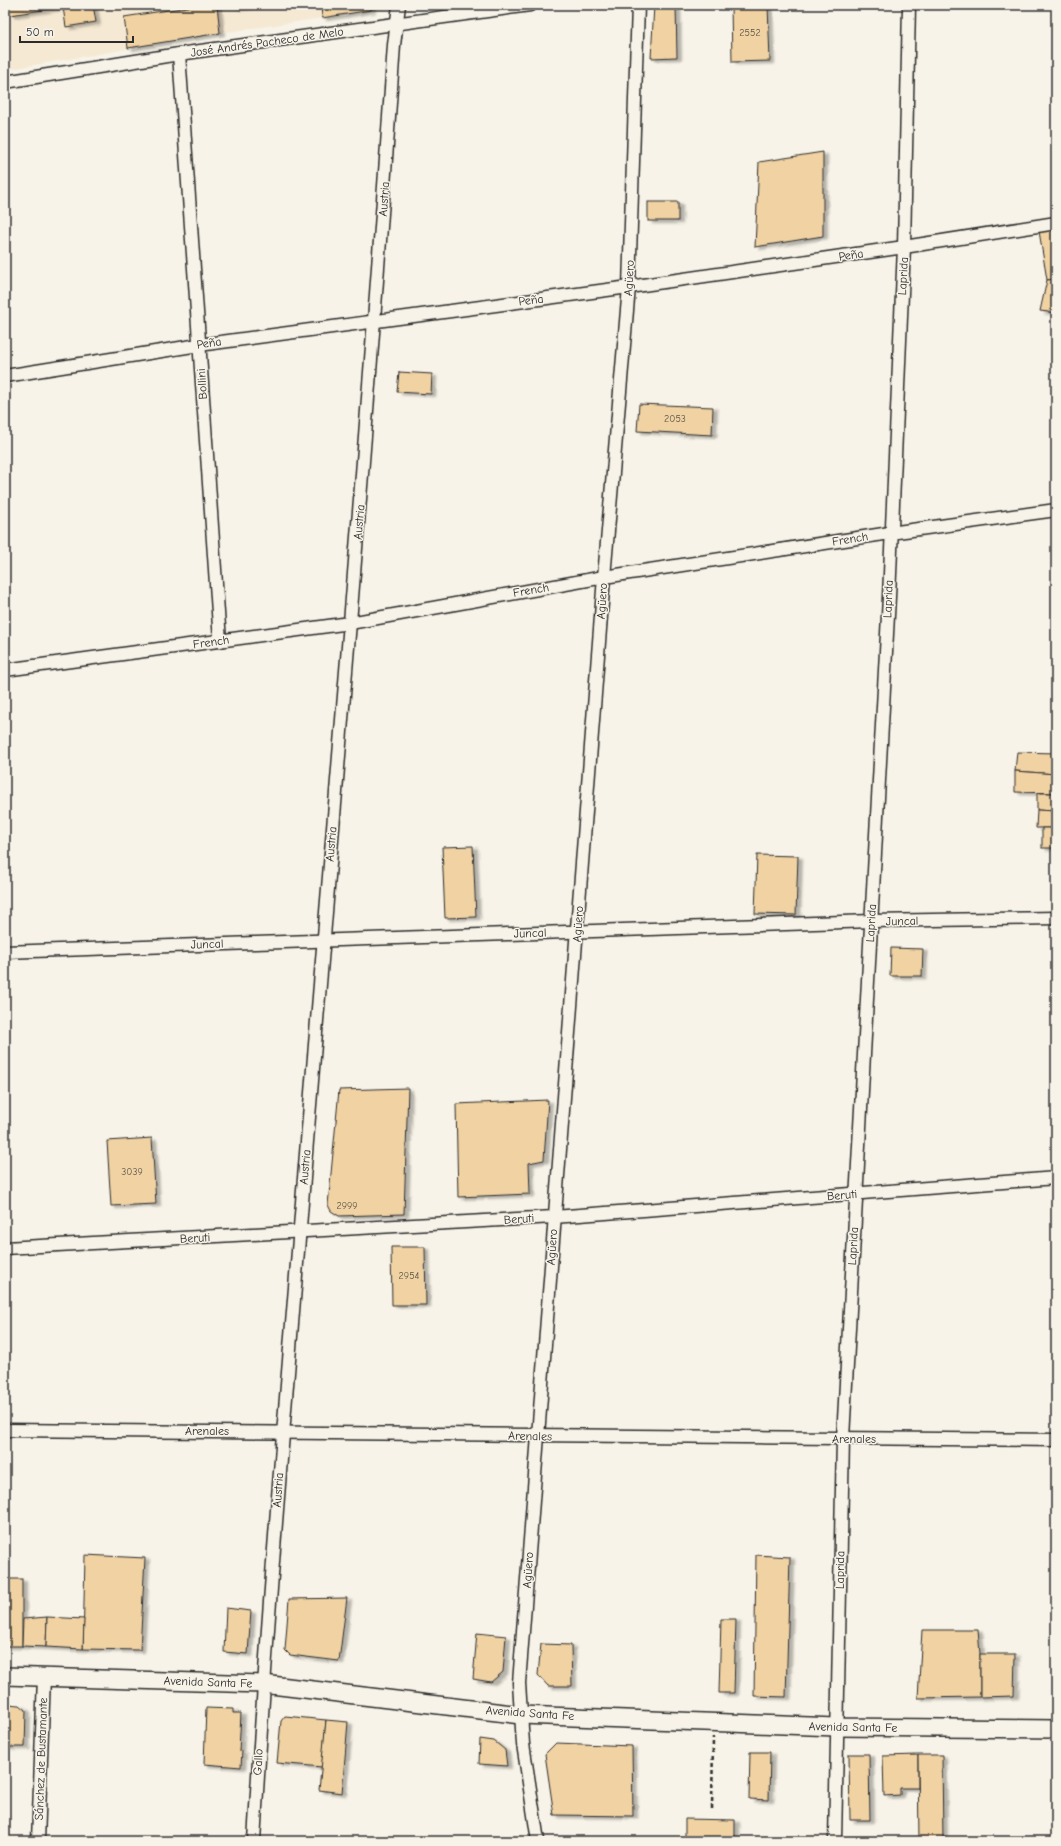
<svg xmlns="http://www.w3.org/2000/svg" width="1061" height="1846" font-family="'Comic Neue',sans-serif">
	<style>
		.built { fill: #f5e9d3 }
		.building { fill: #f0d2a3; stroke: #2b2b2b; filter: url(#shadow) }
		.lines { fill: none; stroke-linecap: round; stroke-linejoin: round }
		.street-casing { stroke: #2b2b2b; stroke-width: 15 }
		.secondary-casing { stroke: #2b2b2b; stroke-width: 20 }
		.path { stroke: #2b2b2b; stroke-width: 2.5; stroke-dasharray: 4 3; stroke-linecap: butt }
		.street { stroke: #f7f3e8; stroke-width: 12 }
		.secondary { stroke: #f7f3e8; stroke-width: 17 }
		.labels { text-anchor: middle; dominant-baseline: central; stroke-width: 3; stroke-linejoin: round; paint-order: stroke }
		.number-label { font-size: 10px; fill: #5c5549 }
		.street-label { font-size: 12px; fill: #2b2b2b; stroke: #f7f3e8 }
	</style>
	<defs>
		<filter id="shadow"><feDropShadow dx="4.5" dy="2.5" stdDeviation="1" flood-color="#0004"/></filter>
	</defs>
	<rect width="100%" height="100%" fill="#f7f3e8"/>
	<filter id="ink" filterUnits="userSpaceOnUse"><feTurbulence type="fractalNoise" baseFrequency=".025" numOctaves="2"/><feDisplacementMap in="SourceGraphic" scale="8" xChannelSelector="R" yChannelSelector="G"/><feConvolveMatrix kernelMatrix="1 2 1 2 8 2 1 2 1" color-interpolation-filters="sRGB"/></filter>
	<g filter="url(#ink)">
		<path class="built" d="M5 5H377L376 10 220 33 5 70Z"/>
		<g class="building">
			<path d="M9 5H93L96 22 66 27 63 7 10 15Z"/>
			<path d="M201 5H217L220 33 128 48 124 17Z"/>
			<path d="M236 5H260L236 8Z"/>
			<path d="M321 5H371V10L322 18Z"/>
			<path d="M654 5H676L677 57 651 58Z"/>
			<path d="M731 5H768L770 61 732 62Z"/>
			<path d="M823 152V236L755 247 759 162Z"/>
			<rect x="648" y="202" width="30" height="19"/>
			<path d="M1056 229V279L1047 280 1039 231Z"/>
			<path d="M1056 279V313L1040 311 1047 280Z"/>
			<path d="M399 372 432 374 431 394 397 392Z"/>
			<path d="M639 404 713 407 712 435 637 431Z"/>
			<path d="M1017 752 1056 753V774L1015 771Z"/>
			<path d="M1015 771 1056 774V793L1015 792Z"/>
			<path d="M1037 793H1056V811L1037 810Z"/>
			<path d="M1037 810 1056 811V828H1036Z"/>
			<rect x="1042" y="828" width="14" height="20"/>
			<path d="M473 846 476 917 445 918 442 847Z"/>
			<path d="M757 855 798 856 796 915 755 914Z"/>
			<path d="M891 948 923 949 922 976H890Z"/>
			<path d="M408 1088 404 1214 339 1216 331 1211 328 1205 339 1090Z"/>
			<path d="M548 1100 544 1160 529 1163 530 1194 458 1197 456 1104Z"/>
			<path d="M152 1138 156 1204 111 1206 107 1141Z"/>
			<path d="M391 1247H425L426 1305H392Z"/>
			<path d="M85 1555 145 1558 140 1650 83 1649Z"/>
			<path d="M756 1555 790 1557 786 1697 754 1696Z"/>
			<rect x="5" y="1579" width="17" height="67"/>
			<path d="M347 1598 339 1661 290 1655 285 1650 289 1599Z"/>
			<path d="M226 1608 251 1611 248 1654 224 1652Z"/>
			<path d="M47 1617 46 1647 22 1646 23 1619Z"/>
			<path d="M47 1617 84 1619 83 1649 46 1647Z"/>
			<path d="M721 1619H736L734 1693H719Z"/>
			<path d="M922 1630H978L980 1654V1697L918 1698Z"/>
			<path d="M477 1633 506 1636 503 1672 491 1682 473 1679Z"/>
			<path d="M541 1644 571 1645 572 1686H548L538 1675Z"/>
			<path d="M980 1654H1015L1014 1696 980 1697Z"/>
			<path d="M5 1704 20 1705 26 1710 25 1747H5Z"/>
			<path d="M206 1708 233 1709V1713H241L239 1751H242L241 1767 204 1764Z"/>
			<path d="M285 1716 326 1720 322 1767 277 1763 281 1721Z"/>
			<path d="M326 1720 348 1722 342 1793 319 1790Z"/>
			<path d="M480 1739 494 1741 505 1750 507 1766 479 1764Z"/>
			<path d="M556 1743 632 1746 633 1816 554 1815 545 1754Z"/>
			<path d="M750 1752H770L769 1800 749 1799Z"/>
			<path d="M849 1754H869L870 1820H850Z"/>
			<path d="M918 1755V1788H900V1795L884 1796 883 1756Z"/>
			<path d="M918 1755H942L943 1841H919Z"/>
			<path d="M685 1819 735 1820V1841H685Z"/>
		</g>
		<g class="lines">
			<g class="street-casing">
				<g id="street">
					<path d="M179 54 220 641"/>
					<path d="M5 82 179 54 530 5"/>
					<path d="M5 376 199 345 629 287 904 247 1056 223"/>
					<path d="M5 670 350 623 604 577 890 533 1056 510"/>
					<path d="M5 952 872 921 1056 918"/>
					<path d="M5 1248 554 1217 1056 1178"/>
					<path d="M5 1430 1056 1440"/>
					<path d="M38 1841 44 1677"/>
					<path d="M254 1841C266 1636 283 1432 300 1227 332 833 367 440 394 45L399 5"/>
					<path d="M538 1841 523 1744 519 1683 604 577 629 287 638 5"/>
					<path d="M835 1841 843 1438 889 597 904 247 909 5"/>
				</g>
			</g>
			<g class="secondary-casing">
				<path id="secondary" d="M5 1676 263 1684 521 1715 836 1727 1056 1729"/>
			</g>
			<path class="path" d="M712 1809 713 1737"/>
			<use href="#street" class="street"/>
			<use href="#secondary" class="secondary"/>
		</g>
	</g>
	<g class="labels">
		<g class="number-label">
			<text x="750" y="33">2552</text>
			<text x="675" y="419">2053</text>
			<text x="132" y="1172">3039</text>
			<text x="347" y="1206">2999</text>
			<text x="409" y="1276">2954</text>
		</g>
		<g class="street-label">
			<text transform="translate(267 42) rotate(-8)">José Andrés Pacheco de Melo</text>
			<text transform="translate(384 199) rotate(-86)">Austria</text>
			<text transform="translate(851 255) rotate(-8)">Peña</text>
			<text transform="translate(903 276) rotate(-87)">Laprida</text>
			<text transform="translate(629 278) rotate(-87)">Agüero</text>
			<text transform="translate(531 300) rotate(-7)">Peña</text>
			<text transform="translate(209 343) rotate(-8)">Peña</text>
			<text transform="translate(202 384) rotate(-94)">Bollini</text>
			<text transform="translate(359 522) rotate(-85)">Austria</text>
			<text transform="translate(850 539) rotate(-9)">French</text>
			<text transform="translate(531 590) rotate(-10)">French</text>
			<text transform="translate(888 599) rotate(-88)">Laprida</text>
			<text transform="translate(602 601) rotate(-86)">Agüero</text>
			<text transform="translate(211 642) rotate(-8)">French</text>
			<text transform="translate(331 844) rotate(-85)">Austria</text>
			<text transform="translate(902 921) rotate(-1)">Juncal</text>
			<text transform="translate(871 923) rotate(-87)">Laprida</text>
			<text transform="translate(578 924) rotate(-86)">Agüero</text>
			<text transform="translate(530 933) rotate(-2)">Juncal</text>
			<text transform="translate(207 944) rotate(-2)">Juncal</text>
			<text transform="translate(305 1167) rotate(-85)">Austria</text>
			<text transform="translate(842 1195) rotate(-5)">Beruti</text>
			<text transform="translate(519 1219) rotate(-4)">Beruti</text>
			<text transform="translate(195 1238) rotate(-3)">Beruti</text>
			<text transform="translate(853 1246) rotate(-87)">Laprida</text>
			<text transform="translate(552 1247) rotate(-86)">Agüero</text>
			<text x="207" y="1431">Arenales</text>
			<text transform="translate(530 1436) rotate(1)">Arenales</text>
			<text x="854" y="1439">Arenales</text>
			<text transform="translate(278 1490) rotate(-86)">Austria</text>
			<text transform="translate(528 1570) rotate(-86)">Agüero</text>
			<text transform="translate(840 1570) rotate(-89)">Laprida</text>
			<text transform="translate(208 1682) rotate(2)">Avenida Santa Fe</text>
			<text transform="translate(530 1713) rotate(4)">Avenida Santa Fe</text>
			<text transform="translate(853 1727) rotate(1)">Avenida Santa Fe</text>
			<text transform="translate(41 1759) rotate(-88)">Sánchez de Bustamante</text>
			<text transform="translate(258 1762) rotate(-87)">Gallo</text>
		</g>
	</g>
	<rect width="1061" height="1846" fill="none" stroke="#f7f3e8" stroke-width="20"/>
	<rect x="10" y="10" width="1041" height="1826" fill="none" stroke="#2b2b2b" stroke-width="1.5" filter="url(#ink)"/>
	<path d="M20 36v6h113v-6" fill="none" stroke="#2b2b2b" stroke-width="2"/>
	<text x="26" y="36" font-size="12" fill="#2b2b2b" stroke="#f7f3e8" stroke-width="3" paint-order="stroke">50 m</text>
</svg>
